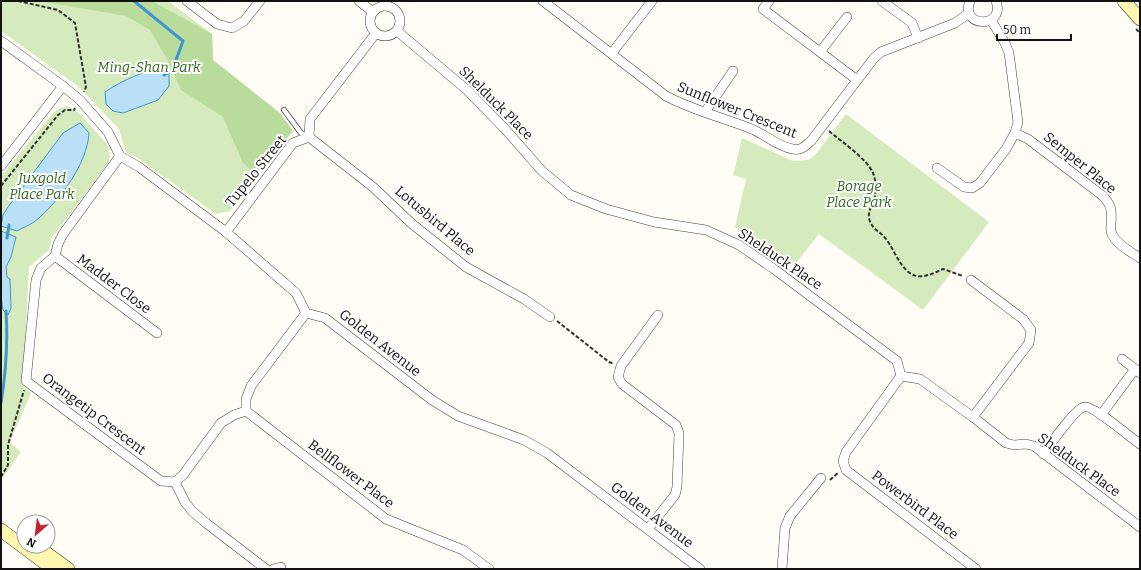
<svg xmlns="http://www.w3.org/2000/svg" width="1141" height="570" font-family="Bitter,serif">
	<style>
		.green { fill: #d5ebbd }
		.forest { fill: #b9dc9c }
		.water { fill: #b9e0f7; stroke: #3f96cf }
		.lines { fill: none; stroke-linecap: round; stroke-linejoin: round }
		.stream { stroke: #3f96cf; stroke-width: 3 }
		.lane-casing { stroke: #444; stroke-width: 6 }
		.street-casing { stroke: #444; stroke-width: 10 }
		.secondary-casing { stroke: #333; stroke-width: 14 }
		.path { stroke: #333; stroke-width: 2; stroke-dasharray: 4 2; stroke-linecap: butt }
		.lane { stroke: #fff; stroke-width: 4.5 }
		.street { stroke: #fff; stroke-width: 9 }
		.secondary { stroke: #fff6b0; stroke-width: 13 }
		.labels { text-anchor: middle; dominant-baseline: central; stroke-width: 4; stroke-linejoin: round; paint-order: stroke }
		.park-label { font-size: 14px; font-style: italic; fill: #2f6b1f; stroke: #fff }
		.street-label { font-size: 14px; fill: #111; stroke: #fff }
	</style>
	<rect width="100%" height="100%" fill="#fffdf5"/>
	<g class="green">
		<path d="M1 1H168L212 34 213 60 280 113 293 131 256 175 230 211 216 214 135 156 126 153 119 129 79 87 1 31Z"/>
		<path d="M67 106 78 112 107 144 110 154 109 162 51 239 49 250 29 267 23 386 31 393 10 442 21 452 1 480V176L56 110Z"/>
		<path d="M846 114 989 222 923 310 819 234 793 267 754 238 735 227 746 179 733 175 742 138 793 161 808 160 816 154Z"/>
	</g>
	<path class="forest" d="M39 1H152L212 34 213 60 280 113 293 131 256 175 243 163 223 117 181 90 167 59 150 30 126 16Z"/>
	<g class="water">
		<path d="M152 70 164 72 169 75V86L158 100 123 113 113 111 106 104 105 92C120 82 135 75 152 70Z"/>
		<path d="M80 123 89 133C87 164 61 198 39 218 33 224 24 227 17 231L1 226 3 215 8 207 63 133Z"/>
		<path d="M1 231 16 237 11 257 6 267 7 277 10 279 11 308 8 315 3 310 1 296Z"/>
	</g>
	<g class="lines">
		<g class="stream">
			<path d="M134 1 183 41 172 71 164 75"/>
			<path d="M7 238 9 225"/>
			<path d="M1 403C6 372 8 342 6 311"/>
		</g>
		<g class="lane-casing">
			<path id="lane" d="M284 110 301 133 308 136"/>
		</g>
		<g class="street-casing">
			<g id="street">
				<path d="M187 1 217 24 232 28 244 21 260 1"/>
				<path d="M359 1 373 12"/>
				<path d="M543 1 666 96C694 111 725 118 754 130 767 136 779 147 793 149 801 151 805 146 811 141L874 58 881 52 955 23 969 13"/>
				<path d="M769 1 763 9 820 52 847 17"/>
				<path d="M882 1 912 23 918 38"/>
				<path d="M970 1C959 28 1006 29 996 1"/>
				<circle cx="385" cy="21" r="15"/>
				<path d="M397 31 467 90 506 130 542 171 571 195 606 209 654 222 706 230 739 245 774 269 897 361 901 376 920 379 973 417 1006 443 1014 445 1026 444 1034 446 1140 527"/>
				<path d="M1 41 63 86 80 100 108 132 120 156 139 167 226 232 296 293 306 313 325 318 432 400 458 416 524 440 547 453 700 569"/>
				<path d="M820 52 857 80"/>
				<path d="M612 53 652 1"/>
				<path d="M705 112 733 71"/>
				<path d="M1015 133 1028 139 1103 196C1112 206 1112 211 1111 224 1111 227 1110 231 1112 234 1116 244 1131 252 1140 258"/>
				<path d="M309 137 373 187 411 223 466 267 524 299 550 317"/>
				<path d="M120 156 63 234 58 244 55 256 41 268 36 280 26 381 161 481 175 482 183 475 221 423 234 415 246 411V399L251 386 306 313"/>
				<path d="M1 166 63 86"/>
				<path d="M937 168 964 187 972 188 980 183 1006 149 1015 133 1018 122 1009 53 1005 43 991 20"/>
				<path d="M226 232 293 143 309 137 310 119 376 33"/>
				<path d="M55 256 157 333"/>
				<path d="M971 280 1023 319 1031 330 1029 343 973 417"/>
				<path d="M1122 359 1140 373"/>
				<path d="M901 376 846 452 843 461 846 470 976 569"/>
				<path d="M246 411 386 519 463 550 489 569"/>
				<path d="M1101 415 1135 369"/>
				<path d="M1043 454C1049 446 1076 408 1084 407 1092 404 1131 438 1140 444"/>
				<path d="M175 482 185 502 192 511 206 523 266 569"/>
				<path d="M648 529 675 495 677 487 679 433 676 425 622 384 618 377 621 366 658 315"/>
				<path d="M273 569 281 567"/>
				<path d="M782 569 785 528 790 516 821 478"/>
			</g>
		</g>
		<g class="secondary-casing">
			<g id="secondary">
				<path d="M1124 1 1140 19"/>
				<path d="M1 530 53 569"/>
				<path d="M46 553 68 569"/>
			</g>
		</g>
		<g class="path">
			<path d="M18 1 58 10 75 23 86 87 84 92"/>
			<path d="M1136 29 1140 33"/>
			<path d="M829 131C841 141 868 160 873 173 876 180 876 190 875 197 873 205 868 210 869 218 871 229 880 231 886 239 897 253 904 283 928 275 933 274 938 271 943 269L963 276"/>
			<path d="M1 186 58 115 65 110H74L75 108"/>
			<path d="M557 321 609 362 614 364"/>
			<path d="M1 477 8 465V445L24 390"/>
			<path d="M830 480 839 472"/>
		</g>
		<use href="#lane" class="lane"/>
		<use href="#street" class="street"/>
		<use href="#secondary" class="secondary"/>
	</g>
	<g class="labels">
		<g class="park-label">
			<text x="149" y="67">Ming-Shan Park</text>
			<text x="42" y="178">Juxgold<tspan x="42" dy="16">Place Park</tspan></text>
			<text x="859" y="186">Borage<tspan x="859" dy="16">Place Park</tspan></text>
		</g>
		<g class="street-label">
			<text transform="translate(496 103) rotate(45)">Shelduck Place</text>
			<text transform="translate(737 110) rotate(22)">Sunflower Crescent</text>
			<text transform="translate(1080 163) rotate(39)">Semper Place</text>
			<text transform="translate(256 171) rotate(-51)">Tupelo Street</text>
			<text transform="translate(435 221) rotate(40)">Lotusbird Place</text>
			<text transform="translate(780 259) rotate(34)">Shelduck Place</text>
			<text transform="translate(114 284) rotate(37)">Madder Close</text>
			<text transform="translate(380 343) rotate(38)">Golden Avenue</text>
			<text transform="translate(94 414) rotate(37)">Orangetip Crescent</text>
			<text transform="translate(1079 465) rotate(36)">Shelduck Place</text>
			<text transform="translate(351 474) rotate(37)">Bellflower Place</text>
			<text transform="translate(915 505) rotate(37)">Powerbird Place</text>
			<text transform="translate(652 515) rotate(37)">Golden Avenue</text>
		</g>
	</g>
	<rect width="1141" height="570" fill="none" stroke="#111111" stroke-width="4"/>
	<g transform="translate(36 534) rotate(208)"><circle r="19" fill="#ffffff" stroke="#a0a0a0"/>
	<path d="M0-3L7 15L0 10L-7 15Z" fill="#c4262e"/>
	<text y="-6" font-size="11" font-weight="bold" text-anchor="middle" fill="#111111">N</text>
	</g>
	<path d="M997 34v6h74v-6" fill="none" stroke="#111111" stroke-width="2"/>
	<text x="1003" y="34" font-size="12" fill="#111111" stroke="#ffffff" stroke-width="3" paint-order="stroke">50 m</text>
</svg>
